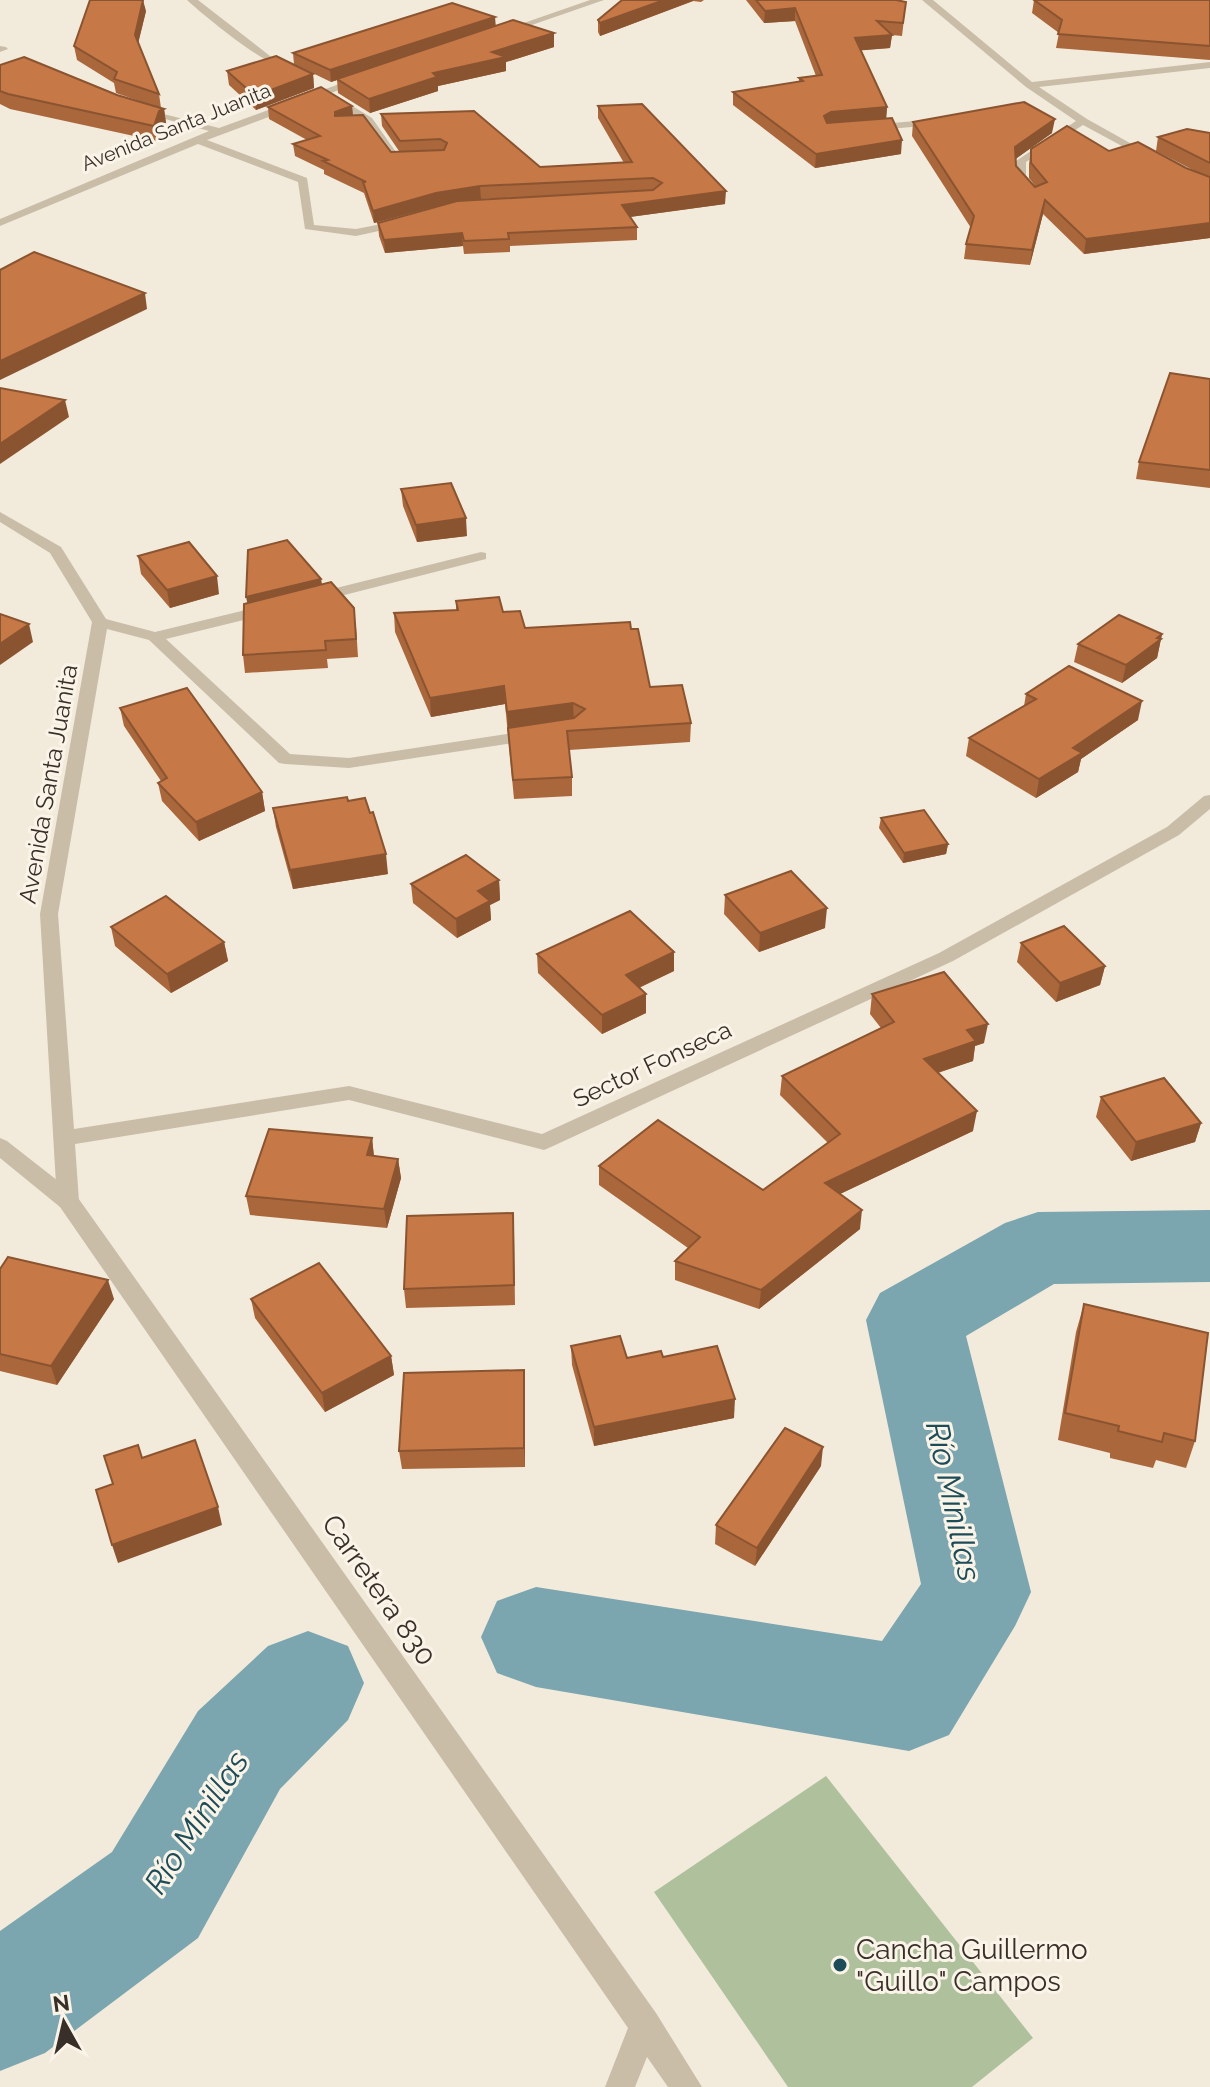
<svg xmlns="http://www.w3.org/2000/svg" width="1210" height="2087" font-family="Raleway,sans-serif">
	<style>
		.green { fill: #afc19c }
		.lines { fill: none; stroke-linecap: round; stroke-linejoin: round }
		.river { fill: #7ba5af; fill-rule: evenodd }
		.minor { fill: #cabda8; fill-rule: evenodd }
		.tertiary { fill: #cabda8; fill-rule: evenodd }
		.wall { fill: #aa673c; fill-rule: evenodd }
		.shaded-wall { fill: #8b5431 }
		.building { fill: #c67846; stroke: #8b5431; stroke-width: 2 }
		.poi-dot { fill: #1d4c59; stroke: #faf4e8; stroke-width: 3 }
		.labels { text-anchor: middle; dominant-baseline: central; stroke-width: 6; stroke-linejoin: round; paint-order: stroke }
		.far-street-label { font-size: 20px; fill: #372f28; stroke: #faf4e8 }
		.street-label { font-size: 24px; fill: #372f28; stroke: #faf4e8 }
		.near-street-label { font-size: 28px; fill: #372f28; stroke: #faf4e8 }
		.near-poi-label { font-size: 28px; fill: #372f28; stroke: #faf4e8; text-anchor: start }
		.near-water-label { font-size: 32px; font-style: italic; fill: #1d4c59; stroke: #faf4e8 }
	</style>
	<rect width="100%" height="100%" fill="#f2ebdc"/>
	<path class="green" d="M826 1776 1033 2038 972 2087H788L654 1892Z"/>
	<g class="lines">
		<g class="river">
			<path d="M1210 1210V1282L1054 1284 966 1336 1031 1592 1015 1626 949 1735 909 1751 536 1687 497 1673 481 1637 497 1601 536 1587 882 1641 921 1584 866 1320 880 1293 1005 1223 1038 1212Z"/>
			<path d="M308 1631 348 1646 364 1683 348 1720 280 1789 198 1938 45 2053 0 2071V1931L112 1852 198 1711 268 1646Z"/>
		</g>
		<g class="minor">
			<path d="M187 0H198L270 56 297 70C280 79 203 15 187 0Z"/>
			<path d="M590 0H604L503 35 495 33Z"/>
			<path d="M922 0H933L1032 82 1210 62V68L1039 87 1087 119 1155 157 1146 159 1083 125 1026 162V179L1039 193 1033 196 1016 179V161L1076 121 1026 87Z"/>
			<path d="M0 46 6 47 8 49 0 52Z"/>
			<path d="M361 76 369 78 331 93 372 118 398 155 397 157H389L364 122 325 96 207 140 307 178 314 225 356 229 402 220 408 223 406 225 356 236 305 229 298 182 198 144 0 226V219L209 131 136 111V107L219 128Z"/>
			<path d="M940 119 944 120V124L868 131 863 128 868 125Z"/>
			<path d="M0 512 61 547 106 619 155 632 271 604 276 606V612L166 639 290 754 349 758 533 730 541 735 533 740 349 768 285 764 279 763 149 640 107 629 58 914 74 1129 349 1086 542 1134 939 953 1167 827 1204 796 1210 795V809L1179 835 953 961 551 1147 544 1150 349 1100 75 1144 79 1201 76 1207H60L57 1201 40 914 92 622 50 553 0 522Z"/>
			<path d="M481 552 486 553V559L313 603 305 598 308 595Z"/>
		</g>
		<path class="tertiary" d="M0 1138 7 1141 76 1195 656 2013 702 2087H668L647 2057 635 2087H605L628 2028 60 1207 0 1158Z"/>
	</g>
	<g class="wall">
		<path d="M622 0H704L701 2 693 1 600 36 598 32V20Z"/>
		<path d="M746 0H896L906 2 902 36 892 35 890 48 861 50 887 107 886 118 901 154 815 168 733 105V92L799 82V78L816 76 795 21 764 23Z"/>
		<path d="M1034 0H1210V60L1056 48 1059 33 1032 13Z"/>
		<path d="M146 11 138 43 159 94 161 108 164 109 166 123 161 125 157 141 10 109 0 104V65L145 103 116 93 114 83 77 60 74 46Z"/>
		<path d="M495 17V26L554 33V47L506 62V71L438 86V91L370 113 338 93 337 80 331 82 294 64 293 53Z"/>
		<path d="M227 71 313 74 314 88 256 110 229 85Z"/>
		<path d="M352 106 353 116 391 152 399 151 382 126 381 114 540 167 624 163 598 118V106L725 204 630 217 637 227V240L510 246V252L464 254 463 246 385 253 379 236 378 223 446 204 437 206 374 223 364 193 324 174V170L295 156 293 144 307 140 269 119 268 107ZM575 195 472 200 481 199Z"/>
		<path d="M913 122 1052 133 1015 159 1016 166 1035 187H1036L1029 178V164L1031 149 1109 151 1186 168 1197 172 1156 151 1158 137 1210 133V238L1084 254 1043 214 1030 265 964 259 966 244 971 228 912 136Z"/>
		<path d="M1210 379V488L1136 479 1139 462Z"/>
		<path d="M401 489 467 536 417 542 403 506Z"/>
		<path d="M138 556 219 594 170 608 141 574Z"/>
		<path d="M321 579 322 585 356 626 358 657 327 659 328 668 245 673 243 655Z"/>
		<path d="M456 601 503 612 525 628 650 687 691 723 690 742 569 750 572 777V796L514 799 505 704 431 717 395 632 394 613 456 610Z"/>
		<path d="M1162 634 1157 658 1122 683 1074 662 1078 644Z"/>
		<path d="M1026 694 1138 720 1081 759 1078 772 1036 798 966 756 969 738 1024 706Z"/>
		<path d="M120 708 262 792 265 811 199 841 162 801 158 783 161 781 124 726Z"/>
		<path d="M348 801 388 874 293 889 276 827 273 808Z"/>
		<path d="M881 818 948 844 946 854 903 863 879 828Z"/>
		<path d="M499 880 500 900 490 905 491 920 457 938 413 903 411 884Z"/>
		<path d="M725 895 825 928 759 952 724 914Z"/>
		<path d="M111 927 224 942 228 961 171 993 115 946Z"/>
		<path d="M1021 943 1105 966 1100 985 1056 1002 1017 962Z"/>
		<path d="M537 954 674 971 639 988 646 1013 602 1034 538 973Z"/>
		<path d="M872 994 984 1043 975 1046 973 1061 938 1073 973 1131 840 1194 860 1229 759 1309 675 1280V1261L688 1248 599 1185V1166L763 1190 828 1143 780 1095 782 1076 881 1028 870 1014Z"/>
		<path d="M1101 1097 1201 1123 1195 1142 1131 1161 1096 1117Z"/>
		<path d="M372 1138 374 1156 398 1159 401 1178 387 1228 250 1215 246 1196Z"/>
		<path d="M514 1232 515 1305 406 1308 404 1289Z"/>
		<path d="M0 1269 114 1299 57 1385 0 1371Z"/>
		<path d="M251 1299 391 1356 394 1375 325 1412 255 1318Z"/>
		<path d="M1084 1304 1195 1441 1186 1468 1156 1460 1153 1468 1110 1458V1453L1058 1440 1076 1332Z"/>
		<path d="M571 1346 627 1358 734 1418 594 1446 572 1365Z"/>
		<path d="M525 1389V1467L402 1469 399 1451Z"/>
		<path d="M821 1466 755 1566 715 1544 716 1525Z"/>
	</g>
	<g class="shaded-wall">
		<path d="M143 0 146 11 137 48 135 35Z"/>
		<path d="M664 0H693V1L600 36V23Z"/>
		<path d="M795 8V21L764 23 765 11Z"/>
		<path d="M495 17 496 28 331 82 330 70Z"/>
		<path d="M554 33V47L506 62V71L438 86V91L370 113 369 99 433 73 492 52Z"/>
		<path d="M892 35 890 48 854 51 855 38Z"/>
		<path d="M313 74 314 88 256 110 255 96Z"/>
		<path d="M352 106 353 118 336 124 335 112Z"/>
		<path d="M887 107 886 121 823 129 824 116 831 112Z"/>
		<path d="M164 109 166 123 161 125 157 141 154 126 159 111Z"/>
		<path d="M1055 119 1052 133 1013 161 1015 147Z"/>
		<path d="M902 140 901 154 815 168 816 154Z"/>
		<path d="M480 186 481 199 437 206 374 223 373 211 436 193Z"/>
		<path d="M726 191 725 204 622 218V205Z"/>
		<path d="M1045 200 1043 214 1030 265 1032 250Z"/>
		<path d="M1210 223V238L1084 254 1086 239Z"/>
		<path d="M462 233 463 246 385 253 384 240Z"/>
		<path d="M145 293 147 309 0 380V361Z"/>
		<path d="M65 400 69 417 0 464V444Z"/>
		<path d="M466 518 467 536 417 542 416 525Z"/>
		<path d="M217 576 219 594 170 608 167 590Z"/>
		<path d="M321 579 322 588 248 606 246 597Z"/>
		<path d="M29 624 33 642 0 665V644Z"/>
		<path d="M1162 634 1157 658 1122 683 1126 665Z"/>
		<path d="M504 686 505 704 431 717 430 698Z"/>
		<path d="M1142 701 1138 720 1081 759 1078 772 1036 798 1039 779 1073 748Z"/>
		<path d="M573 703 574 721 508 731 507 712Z"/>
		<path d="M262 792 265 811 199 841 196 822Z"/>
		<path d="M948 844 946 854 903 863 904 853Z"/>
		<path d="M386 854 388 874 293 889 290 870Z"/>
		<path d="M499 880 500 900 490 905 491 920 457 938 456 919 478 891Z"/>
		<path d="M827 908 825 928 759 952 760 933Z"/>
		<path d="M224 942 228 961 171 993 167 974Z"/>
		<path d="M674 952V971L625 994 626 975Z"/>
		<path d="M1105 966 1100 985 1056 1002 1060 983Z"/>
		<path d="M646 994V1013L602 1034V1015Z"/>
		<path d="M988 1024 984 1043 975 1046 973 1061 921 1078 924 1059 967 1030Z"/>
		<path d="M977 1111 973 1131 823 1202 825 1183Z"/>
		<path d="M1201 1123 1195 1142 1131 1161 1136 1142Z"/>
		<path d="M372 1138 374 1158 367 1155Z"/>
		<path d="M398 1159 401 1178 387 1228 384 1209Z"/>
		<path d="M862 1210 860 1229 759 1309 761 1290Z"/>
		<path d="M108 1280 114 1299 57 1385 51 1366Z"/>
		<path d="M391 1356 394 1375 325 1412 322 1393Z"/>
		<path d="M524 1370 525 1389V1467L524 1448Z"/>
		<path d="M735 1399 734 1418 594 1446V1427Z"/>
		<path d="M823 1447 821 1466 755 1566 757 1548Z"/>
		<path d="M218 1507 222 1525 118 1563 112 1545Z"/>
	</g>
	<g class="building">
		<path d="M90 0H143L135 35 159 94 114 79 117 72 74 46Z"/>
		<path d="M622 0H664L600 23 598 20Z"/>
		<path d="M756 0H896L906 2 903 23 877 21 892 35 855 38 887 107 831 112 824 116 827 123 892 118 902 140 816 154 733 92 803 81 799 78 822 75 795 8 765 11Z"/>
		<path d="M1034 0H1210V46L1058 34 1062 20Z"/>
		<path d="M452 3 495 17 330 70 293 53Z"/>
		<path d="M513 20 554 33 492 52 506 57 433 73 437 77 369 99 337 79Z"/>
		<path d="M276 56 313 74 255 96 227 71Z"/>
		<path d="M24 57 117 95 164 109 159 111 154 126 8 94 0 91V65Z"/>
		<path d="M321 87 352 106 335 112V116L363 115 391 152 444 150 447 143 440 139 400 141 381 114 474 111 540 167 632 162 598 106 642 104 726 191 622 205 637 227 508 233 509 239 464 241 462 233 384 240 378 223 457 201 653 190 662 183 653 178 480 186 436 193 373 211 363 182H366L323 161 328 160 293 144 320 136 268 107Z"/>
		<path d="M1024 102 1055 119 1015 147 1016 166 1035 187 1047 182 1031 163V149L1067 126 1109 151 1138 142 1186 168 1210 177V223L1086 239 1045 200 1032 250 966 244 974 216 913 122Z"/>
		<path d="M1187 129 1210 133V163L1158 137Z"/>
		<path d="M34 252 145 293 0 361V270Z"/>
		<path d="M1170 373 1210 379V470L1139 462Z"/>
		<path d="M0 388 65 400 0 444Z"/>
		<path d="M451 483 466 518 416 525 401 489Z"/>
		<path d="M287 540 321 579 246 597 248 550Z"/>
		<path d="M189 542 217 576 167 590 138 556Z"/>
		<path d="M331 582 354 608 356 639 325 641 326 650 243 655 244 604Z"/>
		<path d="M499 597 503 612 520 611 525 628 630 622 631 629H638L650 687 682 685 691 723 567 731 572 777 513 780 508 728 574 718 585 709 573 703 507 712 504 686 430 698 394 613 458 610 456 601Z"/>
		<path d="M0 614 29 624 0 644Z"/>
		<path d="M1119 615 1162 634 1157 638 1161 639 1126 665 1078 644Z"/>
		<path d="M1069 666 1142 701 1073 748 1082 753 1039 779 969 738 1036 699 1026 694Z"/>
		<path d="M187 688 262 792 196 822 158 783 167 778 120 708Z"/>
		<path d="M347 797 348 801 365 798 370 813 373 812 386 854 290 870 273 808Z"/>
		<path d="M924 810 948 844 904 853 881 818Z"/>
		<path d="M466 855 499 880 478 891 490 901 456 919 411 884Z"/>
		<path d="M791 871 827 908 760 933 725 895Z"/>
		<path d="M166 896 224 942 167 974 111 927Z"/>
		<path d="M630 911 674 952 626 975 646 994 602 1015 537 954Z"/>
		<path d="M1064 926 1105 966 1060 983 1021 943Z"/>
		<path d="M944 972 988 1024 967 1030 976 1041 924 1059 977 1111 825 1183 862 1210 761 1290 675 1261 700 1237 599 1166 658 1120 763 1190 840 1134 782 1076 894 1022 872 994Z"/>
		<path d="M1164 1078 1201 1123 1136 1142 1101 1097Z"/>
		<path d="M269 1129 372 1138 367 1155 398 1159 384 1209 246 1196Z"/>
		<path d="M513 1213 514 1285 404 1289 407 1216Z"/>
		<path d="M8 1257 108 1280 51 1366 0 1354V1269Z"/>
		<path d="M319 1263 391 1356 322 1393 251 1299Z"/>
		<path d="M1084 1304 1208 1333 1195 1441 1164 1433 1162 1442 1118 1431 1119 1426 1065 1413Z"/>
		<path d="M620 1336 627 1358 661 1351 663 1357 717 1346 735 1399 594 1427 571 1346Z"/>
		<path d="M524 1370V1448L399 1451 404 1373Z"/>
		<path d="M785 1428 823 1447 757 1548 716 1525Z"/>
		<path d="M195 1440 218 1507 112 1545 96 1490 113 1484 104 1456 138 1445 142 1458Z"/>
	</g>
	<circle class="poi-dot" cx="840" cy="1965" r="8"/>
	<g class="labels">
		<g class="far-street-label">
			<text transform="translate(176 127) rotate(-22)">Avenida Santa Juanita</text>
		</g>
		<g class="street-label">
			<text transform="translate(48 784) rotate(-80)">Avenida Santa Juanita</text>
			<text transform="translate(652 1064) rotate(-25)">Sector Fonseca</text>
		</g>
		<g class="near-street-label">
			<text transform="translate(379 1590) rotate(55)">Carretera 830</text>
		</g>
		<g class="near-poi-label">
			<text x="856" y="1949">Cancha Guillermo<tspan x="856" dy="32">"Guillo" Campos</tspan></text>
		</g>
		<g class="near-water-label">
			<text transform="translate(954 1501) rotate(78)">Río Minillas</text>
			<text transform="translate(196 1822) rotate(-57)">Río Minillas</text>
		</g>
	</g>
	<g transform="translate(64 2023) rotate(352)" stroke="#faf4e8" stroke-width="6" paint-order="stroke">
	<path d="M0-6L14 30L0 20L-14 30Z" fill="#372f28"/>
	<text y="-12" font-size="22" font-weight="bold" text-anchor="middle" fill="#372f28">N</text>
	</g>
</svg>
